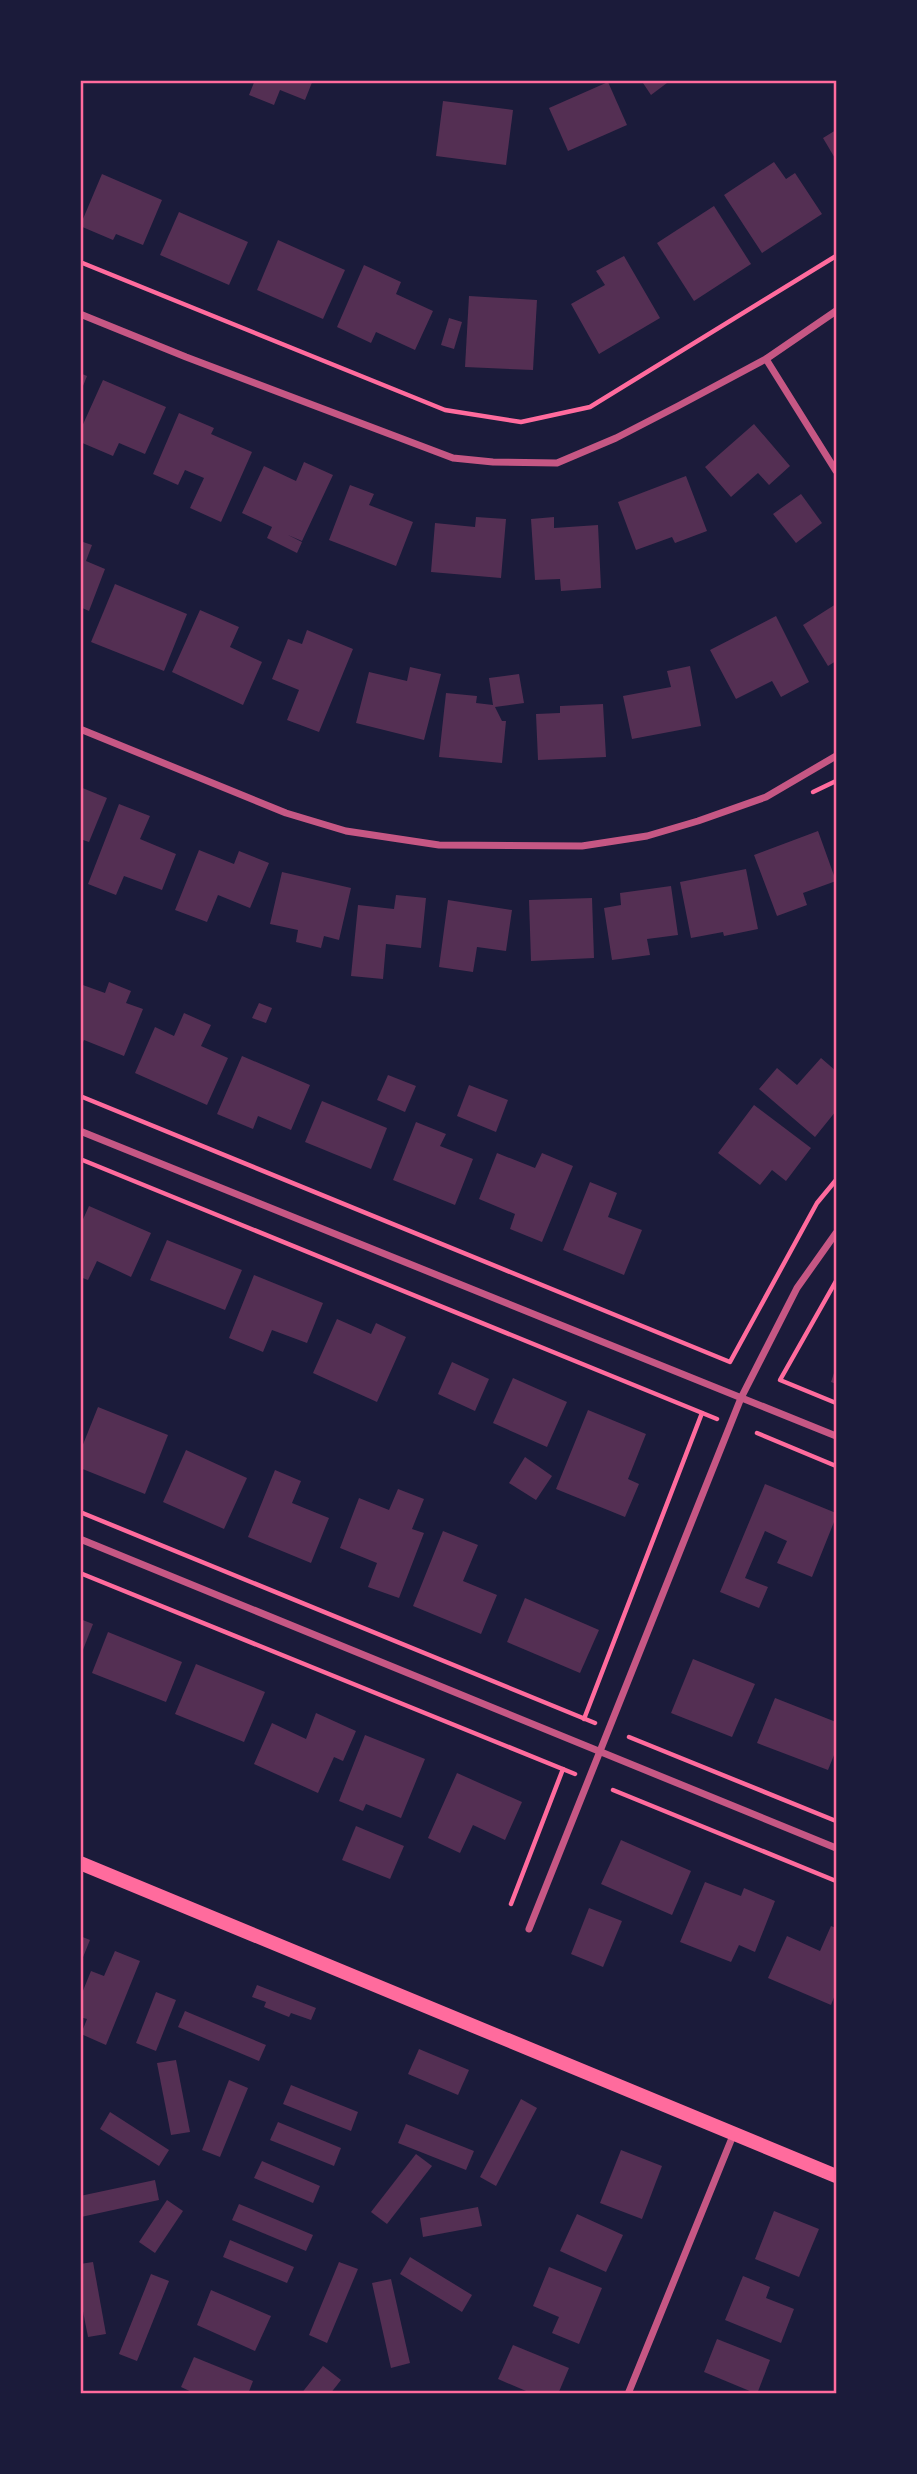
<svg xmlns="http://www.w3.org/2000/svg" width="917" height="2474" font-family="'Open Sans',sans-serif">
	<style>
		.building { fill: #542f53 }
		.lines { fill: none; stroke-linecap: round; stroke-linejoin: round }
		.path { stroke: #ff6b9d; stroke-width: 4.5 }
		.minor { stroke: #c65784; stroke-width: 7 }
		.secondary { stroke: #ff6b9d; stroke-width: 14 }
		.neatline { fill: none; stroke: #ff6b9d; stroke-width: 2.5 }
	</style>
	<rect width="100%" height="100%" fill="#1b1b3a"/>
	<g class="building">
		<path d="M255 80H313L305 100 280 90 274 105 249 95Z"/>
		<path d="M641 80H671L651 95Z"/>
		<path d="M608 82 627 125 568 151 549 108Z"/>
		<path d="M443 101 513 110 506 165 436 156Z"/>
		<path d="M836 130V160L823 138Z"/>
		<path d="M774 162 786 179 795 173 822 214 762 253 724 195Z"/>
		<path d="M102 174 162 200 143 245 116 234 113 240 80 226Z"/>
		<path d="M714 206 751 264 694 301 657 243Z"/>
		<path d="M179 212 248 242 229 285 160 255Z"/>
		<path d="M278 240 345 270 323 319 257 290Z"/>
		<path d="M624 256 660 318 599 354 571 304 605 285 596 271Z"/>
		<path d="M364 265 401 282 396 294 433 311 415 350 376 332 371 343 337 327Z"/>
		<path d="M469 296 537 300 533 370 465 367Z"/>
		<path d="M449 318 462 322 454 349 441 345Z"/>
		<path d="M80 373 87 376 81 391H80Z"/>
		<path d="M103 380 166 407 145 454 119 443 113 456 80 442V431Z"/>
		<path d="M179 413 214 428 211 434 252 452 221 522 190 508 204 478 185 470 178 485 153 474Z"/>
		<path d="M754 424 790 466 769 485 758 473 731 497 705 467Z"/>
		<path d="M304 462 333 475 302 541 288 535 302 542 297 553 267 538 272 527 242 513 264 466 296 481Z"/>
		<path d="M686 476 707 531 675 543 672 537 636 550 618 502Z"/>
		<path d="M350 485 374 494 369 505 413 522 396 566 329 540Z"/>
		<path d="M801 494 822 523 796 543 773 514Z"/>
		<path d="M476 517 506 519 501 578 431 572 435 523 475 527Z"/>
		<path d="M554 517V528L598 525 601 588 561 591 560 579 535 580 531 519Z"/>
		<path d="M80 541 92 545 86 561 105 569 89 611 80 607Z"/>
		<path d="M115 584 187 614 164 671 91 642Z"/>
		<path d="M836 604V661L828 666 803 625Z"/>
		<path d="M200 610 239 627 230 647 262 662 243 705 172 672Z"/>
		<path d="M776 616 809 682 781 697 772 681 736 699 710 650Z"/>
		<path d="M307 630 353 649 319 732 287 720 299 690 272 679 288 639 302 644Z"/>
		<path d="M690 666 701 726 632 739 623 696 671 687 667 671Z"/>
		<path d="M410 667 441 674 424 740 356 723 369 672 407 681Z"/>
		<path d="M519 674 524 703 495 707 502 721H506L502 763 439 757 446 693 477 696 476 703 493 705 489 678Z"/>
		<path d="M603 704 606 757 538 760 536 714 560 713V706Z"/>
		<path d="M80 787 107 798 89 842 80 839Z"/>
		<path d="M119 804 150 816 140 839 176 854 162 890 124 876 116 895 88 884Z"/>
		<path d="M818 831 836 881 803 893 807 905 777 916 754 855Z"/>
		<path d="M199 850 234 864 239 851 269 863 250 908 218 895 207 922 175 910Z"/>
		<path d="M746 869 758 929 724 936 723 932 691 938 680 882Z"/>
		<path d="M282 872 351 888 339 940 324 936 321 948 296 942 298 930 270 924Z"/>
		<path d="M671 886 678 935 647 939 650 955 612 960 604 908 621 905 620 893Z"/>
		<path d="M396 895 426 898 421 948 386 944 383 979 351 976 358 905 394 909Z"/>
		<path d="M592 898 594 958 531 961 529 900Z"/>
		<path d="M448 900 512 910 506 951 477 947 473 972 439 967Z"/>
		<path d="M109 982 131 991 126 1003 143 1009 124 1056 84 1040 80 1048V984L105 993Z"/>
		<path d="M259 1003 272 1008 266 1023 252 1018Z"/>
		<path d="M184 1013 211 1025 201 1046 228 1058 207 1105 135 1073 155 1027 174 1036Z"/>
		<path d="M242 1056 310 1085 291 1130 258 1116 253 1129 217 1114Z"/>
		<path d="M821 1058 836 1071V1111L815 1137 759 1089 777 1068 797 1085Z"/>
		<path d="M388 1075 416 1086 405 1112 377 1100Z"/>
		<path d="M469 1085 508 1100 496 1132 457 1116Z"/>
		<path d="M322 1101 387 1128 371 1169 305 1142Z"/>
		<path d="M754 1105 811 1148 786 1181 772 1170 760 1185 718 1153Z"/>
		<path d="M416 1122 446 1134 440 1146 473 1159 455 1205 393 1180Z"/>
		<path d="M497 1153 535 1168 542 1153 573 1166 542 1242 510 1229 515 1214 479 1199Z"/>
		<path d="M590 1182 617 1193 608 1217 642 1230 624 1275 563 1250Z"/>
		<path d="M89 1206 151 1233 131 1277 97 1261 88 1280 80 1277V1226Z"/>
		<path d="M167 1240 242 1270 225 1310 150 1280Z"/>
		<path d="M254 1275 323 1303 307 1343 272 1330 263 1352 229 1338Z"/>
		<path d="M337 1319 371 1334 376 1323 406 1337 377 1402 313 1373Z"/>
		<path d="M452 1362 489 1379 475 1411 438 1394Z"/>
		<path d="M836 1367V1384L831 1382Z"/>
		<path d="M513 1378 567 1402 547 1447 493 1423Z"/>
		<path d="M98 1407 168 1435 145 1494 80 1468V1452Z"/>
		<path d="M588 1410 646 1434 628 1479 639 1484 625 1517 556 1489Z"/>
		<path d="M186 1450 247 1478 224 1529 163 1502Z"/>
		<path d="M525 1457 552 1476 536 1500 509 1483Z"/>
		<path d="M275 1470 301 1481 292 1503 329 1518 311 1563 248 1537Z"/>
		<path d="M765 1484 836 1513V1517L812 1577 777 1563 787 1541 765 1531 745 1578 768 1587 759 1608 720 1592Z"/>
		<path d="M398 1489 424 1499 412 1529 424 1533 399 1598 368 1587 377 1563 340 1548 359 1498 389 1510Z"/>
		<path d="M443 1531 478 1545 463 1581 497 1595 481 1634 413 1606Z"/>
		<path d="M525 1598 599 1630 580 1673 507 1642Z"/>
		<path d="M80 1619 93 1624 81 1655H80Z"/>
		<path d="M108 1632 182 1662 166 1702 92 1673Z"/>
		<path d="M693 1659 755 1684 732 1737 671 1713Z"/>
		<path d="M196 1664 265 1692 244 1742 175 1714Z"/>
		<path d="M775 1698 836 1722V1750L828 1770 757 1743Z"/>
		<path d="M316 1713 356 1731 343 1761 334 1757 318 1793 254 1764 272 1723 306 1739Z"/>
		<path d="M365 1735 425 1759 401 1818 366 1804 363 1811 339 1801Z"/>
		<path d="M457 1773 522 1802 505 1840 473 1825 460 1853 428 1838Z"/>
		<path d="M356 1826 404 1846 390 1879 342 1860Z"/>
		<path d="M621 1840 691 1871 672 1915 601 1884Z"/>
		<path d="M705 1882 741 1896 744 1888 775 1901 755 1952 739 1945 731 1962 680 1942Z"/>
		<path d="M589 1908 622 1921 603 1967 571 1954Z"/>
		<path d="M831 1926 836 1928V1992L831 2005 768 1978 787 1936 820 1951Z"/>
		<path d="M80 1936 90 1940 81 1962H80Z"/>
		<path d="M115 1951 140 1961 106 2045 81 2034 87 2019 80 2017V1998L91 1971 104 1976Z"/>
		<path d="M257 1985 316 2008 311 2020 291 2013 289 2017 264 2007 266 2002 252 1997Z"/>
		<path d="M156 1992 176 2000 156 2051 136 2043Z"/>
		<path d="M185 2011 266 2045 259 2061 178 2027Z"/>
		<path d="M419 2049 469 2070 458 2095 408 2074Z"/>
		<path d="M176 2060 190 2132 171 2135 157 2063Z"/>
		<path d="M229 2080 248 2088 220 2157 202 2150Z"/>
		<path d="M291 2085 358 2112 351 2131 283 2104Z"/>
		<path d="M521 2099 537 2108 496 2186 480 2177Z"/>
		<path d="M110 2112 169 2150 159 2166 100 2129Z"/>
		<path d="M278 2122 341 2148 334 2166 270 2140Z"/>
		<path d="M406 2124 474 2151 466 2170 398 2143Z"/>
		<path d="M621 2150 662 2166 642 2219 600 2203Z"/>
		<path d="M416 2154 432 2166 387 2224 371 2212Z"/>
		<path d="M262 2161 320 2186 313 2203 254 2178Z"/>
		<path d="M155 2180 159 2200 81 2217 80 2196Z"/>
		<path d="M167 2200 183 2211 155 2253 139 2242Z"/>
		<path d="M239 2204 313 2235 306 2251 232 2220Z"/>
		<path d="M478 2207 482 2226 423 2237 420 2218Z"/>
		<path d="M774 2211 819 2229 799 2277 755 2259Z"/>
		<path d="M577 2214 623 2235 606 2272 560 2251Z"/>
		<path d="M230 2240 294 2267 287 2283 223 2257Z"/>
		<path d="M410 2257 472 2295 462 2312 400 2274Z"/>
		<path d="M93 2262 106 2334 88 2337 80 2296V2264Z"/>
		<path d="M339 2262 358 2269 327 2343 309 2335Z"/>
		<path d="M549 2267 602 2288 579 2344 552 2333 559 2317 533 2306Z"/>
		<path d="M151 2274 169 2281 137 2361 119 2354Z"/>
		<path d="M743 2276 770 2287 766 2298 794 2309 781 2343 725 2320Z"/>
		<path d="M391 2279 410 2363 391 2368 372 2283Z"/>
		<path d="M211 2290 271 2316 255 2351 197 2325Z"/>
		<path d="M717 2339 770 2360 757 2394 704 2372Z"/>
		<path d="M513 2345 569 2368 558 2394H533L498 2379Z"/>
		<path d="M194 2357 253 2381 248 2394H196L181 2387Z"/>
		<path d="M323 2366 341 2380 330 2394H301Z"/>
	</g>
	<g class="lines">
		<g class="path">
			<path d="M80 262 445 410 521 422 590 407 836 256"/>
			<path d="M813 792 836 781"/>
			<path d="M80 1096 730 1362 817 1203 836 1180"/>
			<path d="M80 1159 717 1419"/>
			<path d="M836 1281 780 1380 836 1403"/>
			<path d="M757 1433 836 1466"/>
			<path d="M80 1512 595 1723"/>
			<path d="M80 1573 575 1774"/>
			<path d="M584 1719 702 1413"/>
			<path d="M629 1737 836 1821"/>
			<path d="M613 1790 836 1881"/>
			<path d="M511 1904 563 1769"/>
		</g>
		<g class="minor">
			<path d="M80 314 186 357 453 458 493 462 557 463 616 438 678 406 766 359 836 311"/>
			<path d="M766 359 836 471"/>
			<path d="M80 729 286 813 346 831 439 845 582 846 647 836 698 821 766 797 836 756"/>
			<path d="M80 1131 836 1436"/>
			<path d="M80 1539 836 1848"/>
			<path d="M529 1929 741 1398 797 1288 836 1233"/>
			<path d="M628 2394 734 2133"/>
		</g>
		<path class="secondary" d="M80 1863 836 2176"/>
	</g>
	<rect width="917" height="2474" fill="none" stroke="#1b1b3a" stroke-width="164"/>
	<rect x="82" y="82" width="753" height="2310" class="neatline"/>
</svg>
